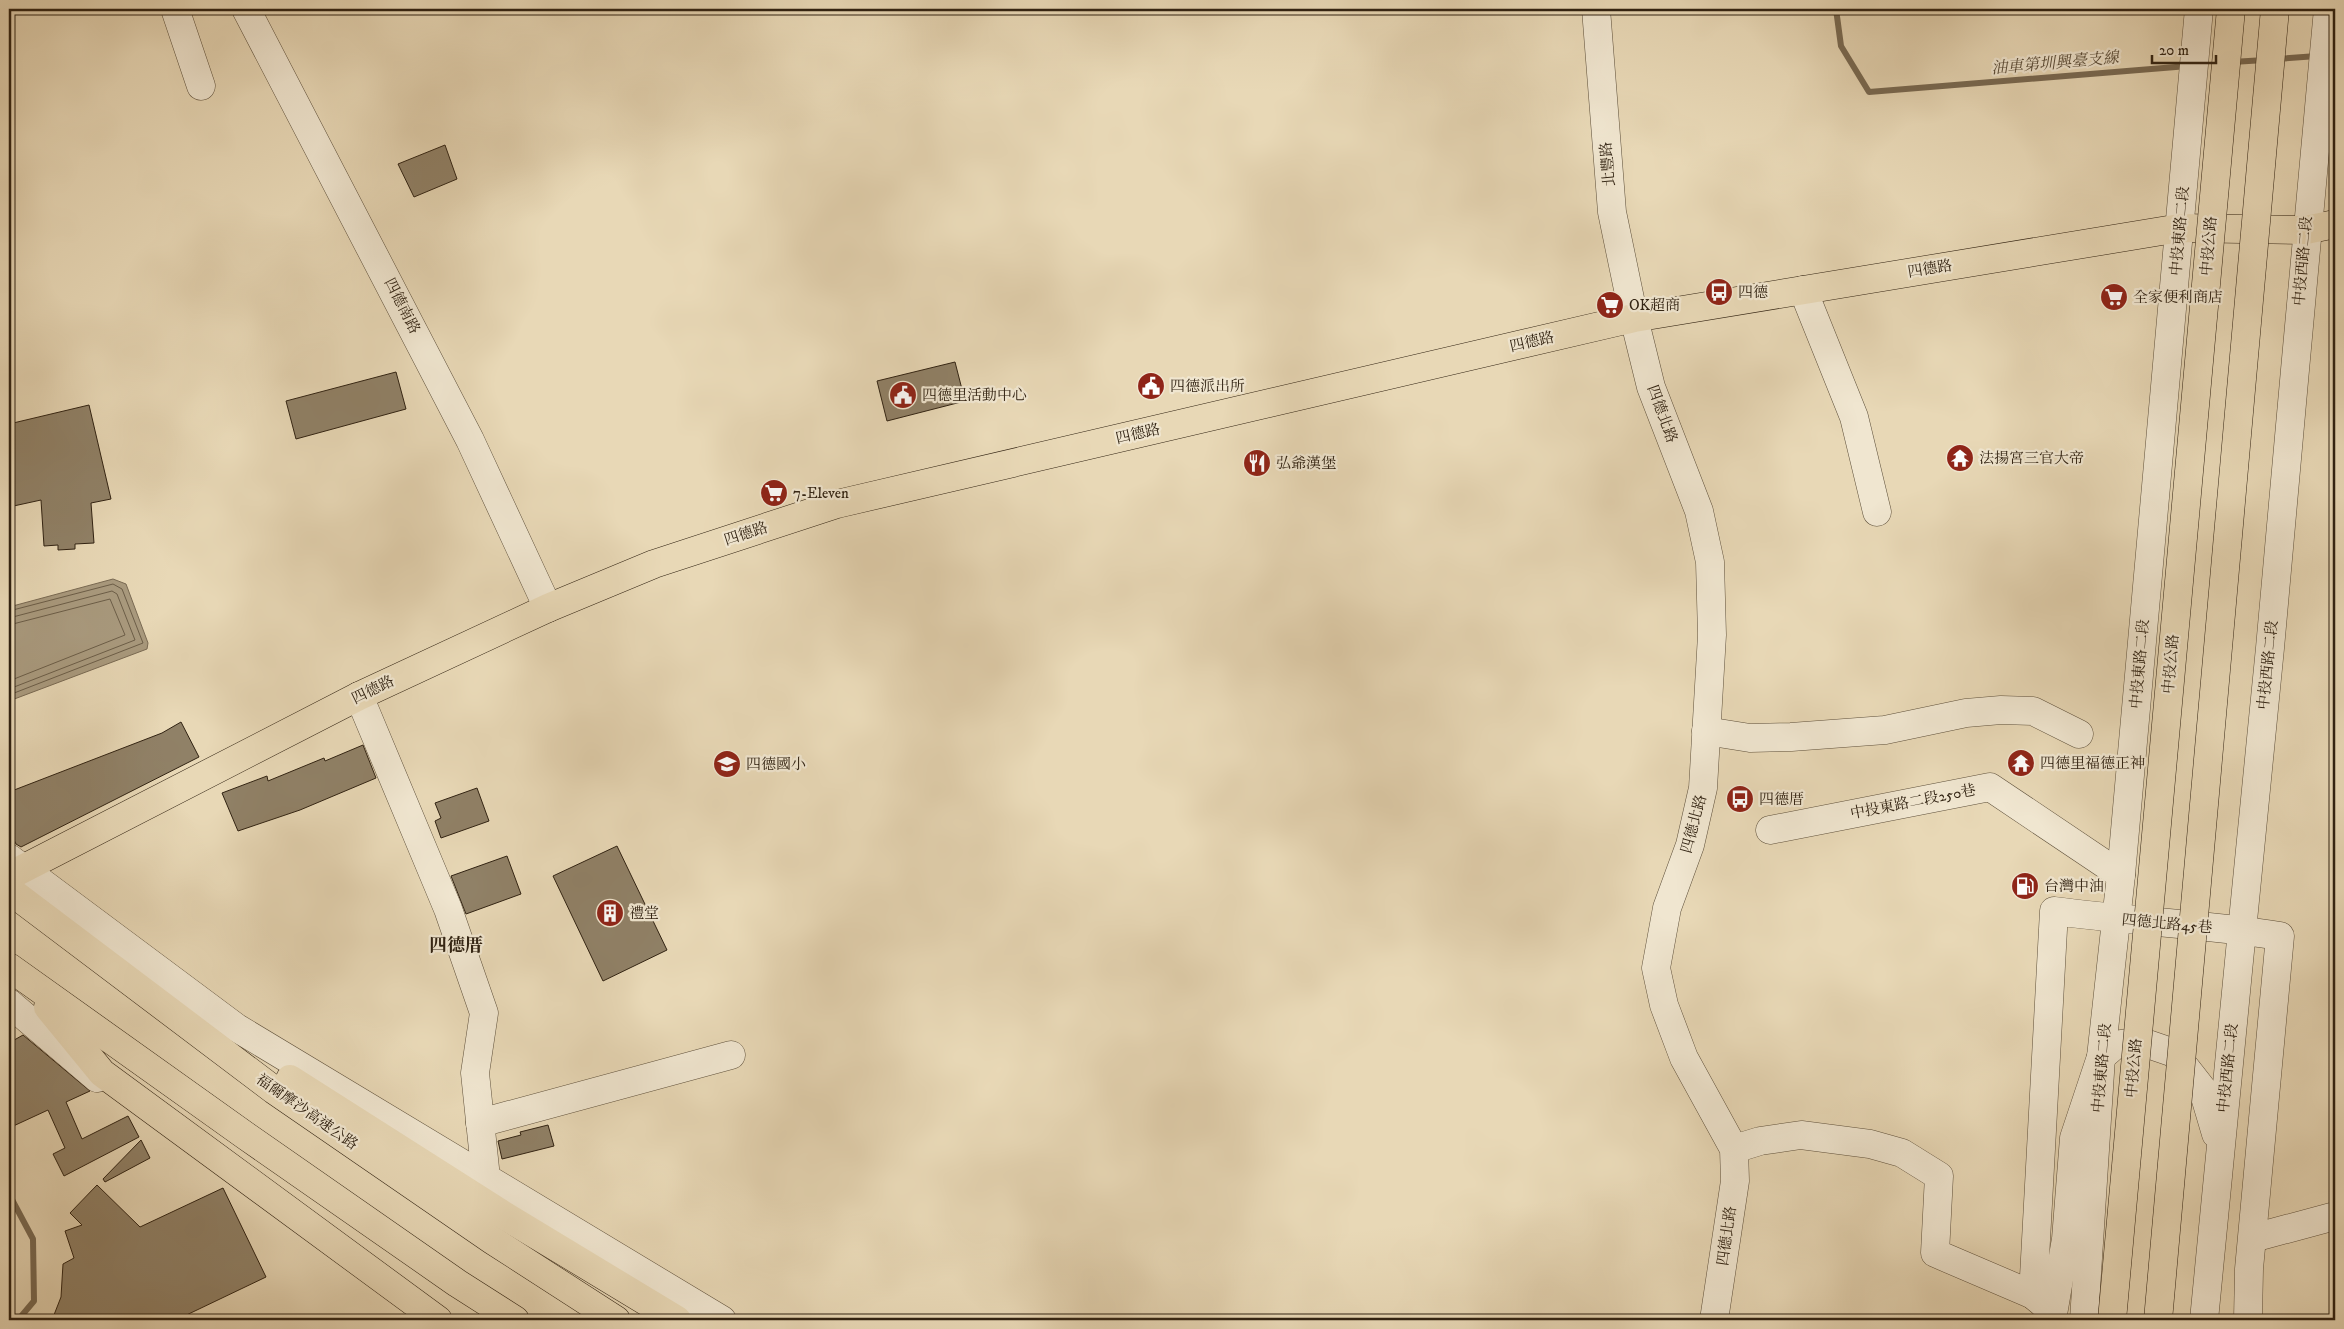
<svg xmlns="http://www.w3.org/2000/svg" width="2344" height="1329" font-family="'IM FELL DW Pica','Noto Serif TC',serif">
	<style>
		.water { fill: #a99a7e; stroke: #796a53 }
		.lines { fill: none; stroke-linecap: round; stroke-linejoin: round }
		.shore { stroke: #6c5e48; stroke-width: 1 }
		.stream { stroke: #796a53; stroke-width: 6 }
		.building { fill: #908167; stroke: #302212 }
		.minor-casing { stroke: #5e503b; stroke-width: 29 }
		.major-casing { stroke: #302212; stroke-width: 29 }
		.highway-casing { stroke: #302212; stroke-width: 29 }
		.minor { stroke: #f0e6d0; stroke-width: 28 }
		.major { stroke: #e8d8b6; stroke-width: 28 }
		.highway { stroke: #e8d8b6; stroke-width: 28 }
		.major-bridge-casing { stroke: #302212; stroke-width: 29; stroke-linecap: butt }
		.major-bridge { stroke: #e8d8b6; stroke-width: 28 }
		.labels { text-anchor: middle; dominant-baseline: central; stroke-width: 4.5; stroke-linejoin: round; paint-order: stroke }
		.street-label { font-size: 15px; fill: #302212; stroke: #f0e6d0 }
		.poi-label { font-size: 15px; fill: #302212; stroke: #f0e6d0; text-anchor: start }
		.water-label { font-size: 16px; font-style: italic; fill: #5a4c38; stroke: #f0e6d0 }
		.quarter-label { font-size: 18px; font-weight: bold; fill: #302212; stroke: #f0e6d0 }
	</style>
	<rect width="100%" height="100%" fill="#e8d8b6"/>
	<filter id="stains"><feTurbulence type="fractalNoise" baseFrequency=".004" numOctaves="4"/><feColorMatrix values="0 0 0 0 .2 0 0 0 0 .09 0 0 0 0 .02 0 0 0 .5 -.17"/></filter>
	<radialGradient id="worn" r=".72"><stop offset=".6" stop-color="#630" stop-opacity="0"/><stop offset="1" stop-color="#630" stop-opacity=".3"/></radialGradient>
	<path class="water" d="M113 579 126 584 148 643 147 649 9 701V607Z"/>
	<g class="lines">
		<g class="shore">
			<path d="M9 611 113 584 122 589 143 643 9 695"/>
			<path d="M9 618 112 591 117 594 135 640 9 689"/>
			<path d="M9 625 110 599 125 635 9 681"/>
		</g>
		<g class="stream">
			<path d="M1836 9 1841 46 1869 92 2188 66"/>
			<path d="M2277 59 2317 56"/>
			<path d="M2232 62 2265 60"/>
			<path d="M9 1194 33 1239 34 1301 18 1320"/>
		</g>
	</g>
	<g class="building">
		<path d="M445 145 457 179 414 197 398 164Z"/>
		<path d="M955 362 965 401 887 421 877 381Z"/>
		<path d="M396 372 406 409 296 439 286 401Z"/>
		<path d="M89 405 111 499 91 503 94 543 75 544V549L58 550V545L44 546 41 500 9 507V424Z"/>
		<path d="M181 722 199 757 21 847 16 844 9 830V792L162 733Z"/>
		<path d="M363 745 376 778 300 810 238 831 222 793 267 776 268 781 324 758 325 761Z"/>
		<path d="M477 788 489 821 441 838 435 821 441 818 435 803Z"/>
		<path d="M617 846 667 950 603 981 553 876Z"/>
		<path d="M507 856 521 894 466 914 451 876Z"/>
		<path d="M23 1035 90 1091 66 1102 82 1139 128 1116 139 1137 64 1176 53 1154 65 1148 48 1110 9 1128V1043Z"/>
		<path d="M548 1125 554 1146 502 1159 498 1141 521 1135 520 1132Z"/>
		<path d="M141 1140 150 1158 105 1182 103 1179Z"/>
		<path d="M97 1185 140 1227 223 1188 266 1277 176 1320H52L61 1297 63 1264 74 1258 65 1231 82 1225 70 1213Z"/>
	</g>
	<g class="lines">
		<g class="minor-casing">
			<g id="minor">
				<path d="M175 9 201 86"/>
				<path d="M246 9 470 440 548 608"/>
				<path d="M1596 9 1612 212 1634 318 1651 387 1699 511 1710 562 1712 635 1703 788 1690 845 1667 908 1656 968 1664 1005 1684 1058 1734 1149 1735 1181 1714 1320"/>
				<path d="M1803 290 1854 417 1877 512"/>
				<path d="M359 696 448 909 484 1013 475 1073 486 1178"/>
				<path d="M1706 731 1750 738 1791 737 1885 730 1966 713 2001 710 2033 711 2079 734"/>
				<path d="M1770 830 1990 787 2121 875"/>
				<path d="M9 858 237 1028 722 1320"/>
				<path d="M9 1003 97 1078"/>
				<path d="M480 1123 731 1055"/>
				<path d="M1734 1149 1760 1141 1801 1135 1870 1144 1902 1153 1939 1176 1935 1253 2033 1295 2045 1305"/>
				<path d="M2253 1238 2335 1216"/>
				<path d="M2033 1295 2054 911C2129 921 2205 924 2280 936L2249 1269 2248 1320"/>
				<path d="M2052 1320 2066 1239 2074 1138 2101 1057 2115 1045 2139 1041 2174 1053 2203 1090 2216 1134"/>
				<path d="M2084 1320 2101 1057 2121 875 2199 9"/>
				<path d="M2204 1320C2224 1096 2249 872 2270 648 2290 435 2307 222 2328 9"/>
			</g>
		</g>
		<g class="major-casing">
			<path id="major" d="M9 876 359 696 548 608 654 564 837 504 1634 318 2180 228 2306 230 2335 224"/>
		</g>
		<g class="highway-casing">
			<g id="highway">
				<path d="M9 890 274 1090 492 1240 616 1320"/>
				<path d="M9 967 246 1136 457 1283 515 1320"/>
				<path d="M48 1007 102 1073 438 1320"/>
				<path d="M290 1079 505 1216 677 1320"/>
			</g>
		</g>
		<use href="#minor" class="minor"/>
		<use href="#major" class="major"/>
		<use href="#highway" class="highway"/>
		<g class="major-bridge-casing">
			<g id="major-bridge">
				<path d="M2112 1320 2231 9"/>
				<path d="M2158 1320 2275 9"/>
			</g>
		</g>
		<use href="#major-bridge" class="major-bridge"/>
	</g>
	<defs>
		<g id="bus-disc" transform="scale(1.4375)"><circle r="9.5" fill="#8f2418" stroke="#f0e6d0"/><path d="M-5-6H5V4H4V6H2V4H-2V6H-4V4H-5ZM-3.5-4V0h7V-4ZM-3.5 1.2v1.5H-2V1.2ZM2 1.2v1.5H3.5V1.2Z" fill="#fff"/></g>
		<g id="supermarket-disc" transform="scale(1.4375)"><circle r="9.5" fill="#8f2418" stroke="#f0e6d0"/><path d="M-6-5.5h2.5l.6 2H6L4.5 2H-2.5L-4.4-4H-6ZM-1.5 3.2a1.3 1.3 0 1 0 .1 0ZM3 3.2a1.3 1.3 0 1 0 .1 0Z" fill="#fff"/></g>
		<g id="civic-disc" transform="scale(1.4375)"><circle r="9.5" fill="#8f2418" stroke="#f0e6d0"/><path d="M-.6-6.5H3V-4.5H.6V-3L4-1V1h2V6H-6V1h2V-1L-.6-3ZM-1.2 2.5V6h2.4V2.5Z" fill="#fff"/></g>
		<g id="temple-disc" transform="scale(1.4375)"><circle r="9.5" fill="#8f2418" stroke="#f0e6d0"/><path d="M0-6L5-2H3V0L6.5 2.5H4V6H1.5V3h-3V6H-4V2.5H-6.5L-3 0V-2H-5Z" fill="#fff"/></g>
		<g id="restaurant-disc" transform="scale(1.4375)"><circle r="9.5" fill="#8f2418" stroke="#f0e6d0"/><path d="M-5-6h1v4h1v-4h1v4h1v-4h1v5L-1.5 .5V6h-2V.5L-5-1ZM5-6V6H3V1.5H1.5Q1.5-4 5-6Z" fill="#fff"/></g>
		<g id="school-disc" transform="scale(1.4375)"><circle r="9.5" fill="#8f2418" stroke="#f0e6d0"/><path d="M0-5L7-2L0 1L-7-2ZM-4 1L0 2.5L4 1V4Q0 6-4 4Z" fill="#fff"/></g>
		<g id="fuel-disc" transform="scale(1.4375)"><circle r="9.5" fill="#8f2418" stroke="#f0e6d0"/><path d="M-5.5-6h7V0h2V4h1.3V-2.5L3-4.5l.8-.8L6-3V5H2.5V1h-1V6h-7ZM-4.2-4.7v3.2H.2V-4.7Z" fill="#fff"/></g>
		<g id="building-disc" transform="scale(1.4375)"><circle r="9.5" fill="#8f2418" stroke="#f0e6d0"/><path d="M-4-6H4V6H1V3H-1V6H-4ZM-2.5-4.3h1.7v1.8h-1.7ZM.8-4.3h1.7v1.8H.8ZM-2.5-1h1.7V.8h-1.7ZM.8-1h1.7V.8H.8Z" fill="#fff"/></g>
	</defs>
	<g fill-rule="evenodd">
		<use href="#bus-disc" x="1719" y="292"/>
		<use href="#supermarket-disc" x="2114" y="297"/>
		<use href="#supermarket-disc" x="1610" y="305"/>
		<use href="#civic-disc" x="1151" y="386"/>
		<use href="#civic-disc" x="903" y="395"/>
		<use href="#temple-disc" x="1960" y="458"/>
		<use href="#restaurant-disc" x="1257" y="463"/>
		<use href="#supermarket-disc" x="774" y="493"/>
		<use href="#temple-disc" x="2021" y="763"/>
		<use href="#school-disc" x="727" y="764"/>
		<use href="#bus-disc" x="1740" y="799"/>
		<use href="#fuel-disc" x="2025" y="886"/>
		<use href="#building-disc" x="610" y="913"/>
	</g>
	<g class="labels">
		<g class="street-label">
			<text transform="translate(1608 164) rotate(-95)">北豐路</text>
			<text transform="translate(2180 231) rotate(-85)">中投東路二段</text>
			<text transform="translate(2209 246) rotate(-85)">中投公路</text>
			<text transform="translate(2303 261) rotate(-85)">中投西路二段</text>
			<text transform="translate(1930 269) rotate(-9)">四德路</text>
			<text transform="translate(402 306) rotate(63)">四德南路</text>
			<text transform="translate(1532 342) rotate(-13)">四德路</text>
			<text transform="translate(1662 414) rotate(70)">四德北路</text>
			<text transform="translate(1138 434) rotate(-13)">四德路</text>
			<text transform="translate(746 534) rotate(-18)">四德路</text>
			<text transform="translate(2140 664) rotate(-85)">中投東路二段</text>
			<text transform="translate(2171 664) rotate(-85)">中投公路</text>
			<text transform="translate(2268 665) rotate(-84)">中投西路二段</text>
			<text transform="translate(373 690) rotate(-26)">四德路</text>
			<text transform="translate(1913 802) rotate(-11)">中投東路二段250巷</text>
			<text transform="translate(1694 824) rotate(-75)">四德北路</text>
			<text transform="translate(2167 924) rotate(5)">四德北路45巷</text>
			<text transform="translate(2102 1068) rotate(-85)">中投東路二段</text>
			<text transform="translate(2134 1068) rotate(-85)">中投公路</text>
			<text transform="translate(2228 1068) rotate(-84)">中投西路二段</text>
			<text transform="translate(307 1112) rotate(35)">福爾摩沙高速公路</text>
			<text transform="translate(1727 1236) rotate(-82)">四德北路</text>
		</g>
		<g class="poi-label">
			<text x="1738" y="292">四德</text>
			<text x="2133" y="297">全家便利商店</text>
			<text x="1629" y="305">OK超商</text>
			<text x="1170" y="386">四德派出所</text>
			<text x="922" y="395">四德里活動中心</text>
			<text x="1979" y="458">法揚宮三官大帝</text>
			<text x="1276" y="463">弘爺漢堡</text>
			<text x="793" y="493">7-Eleven</text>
			<text x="2040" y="763">四德里福德正神</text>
			<text x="746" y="764">四德國小</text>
			<text x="1759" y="799">四德厝</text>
			<text x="2044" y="886">台灣中油</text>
			<text x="629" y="913">禮堂</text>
		</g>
		<g class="water-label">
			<text transform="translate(2055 63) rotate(-5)">油車第圳興臺支線</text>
		</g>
		<g class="quarter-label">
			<text x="456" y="946">四德厝</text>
		</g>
	</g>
	<rect width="2344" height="1329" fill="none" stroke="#e8d8b6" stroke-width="30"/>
	<rect x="10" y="10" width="2324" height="1309" fill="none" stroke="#302212" stroke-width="2.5"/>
	<rect x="15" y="15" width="2314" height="1299" fill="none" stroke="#302212"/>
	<path d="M2152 55v8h64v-8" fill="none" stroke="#302212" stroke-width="2.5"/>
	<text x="2159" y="55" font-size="15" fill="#302212" stroke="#f0e6d0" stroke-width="4" paint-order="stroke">20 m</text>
	<rect width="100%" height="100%" filter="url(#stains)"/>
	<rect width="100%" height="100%" fill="url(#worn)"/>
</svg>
